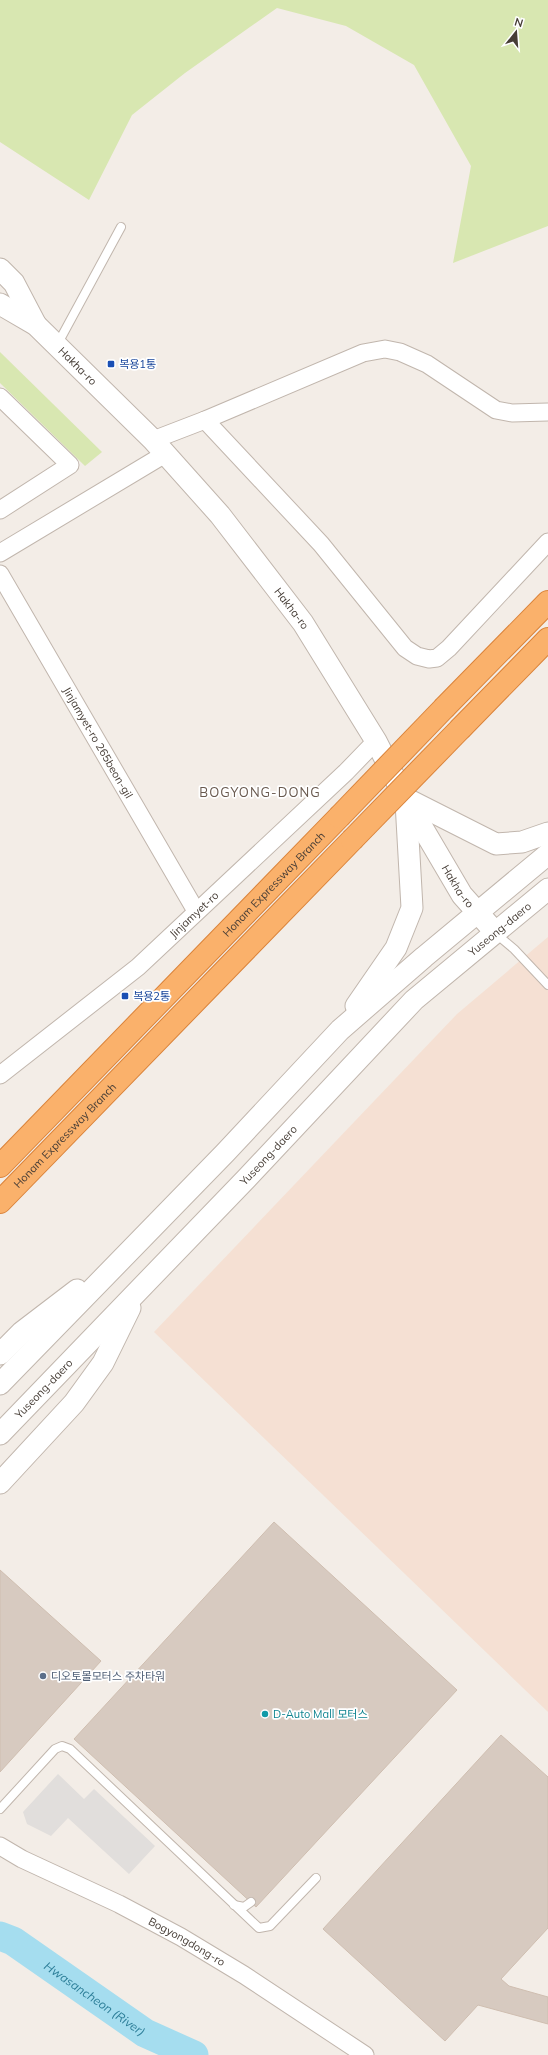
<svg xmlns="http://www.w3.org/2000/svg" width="548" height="2055" font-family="Mulish,'Noto Sans KR',sans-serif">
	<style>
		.commercial { fill: #f5e0d3 }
		.green { fill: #d8e7b1 }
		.parking { fill: #e1dedc }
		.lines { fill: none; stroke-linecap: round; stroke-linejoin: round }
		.river { stroke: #a5ddef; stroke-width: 29 }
		.building { fill: #d7cac0; stroke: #cfbeb0 }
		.service-casing { stroke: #c1b6ad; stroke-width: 10 }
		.minor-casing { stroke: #c1b6ad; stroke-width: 19 }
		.tertiary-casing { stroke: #c1b6ad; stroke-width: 23 }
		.motorway-casing { stroke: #da833a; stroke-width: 24 }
		.service { stroke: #fff; stroke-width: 8 }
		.minor { stroke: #fff; stroke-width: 17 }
		.tertiary { stroke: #fff; stroke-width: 21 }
		.motorway { stroke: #fab16b; stroke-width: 22 }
		.motorway-bridge-casing { stroke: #da833a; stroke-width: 24; stroke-linecap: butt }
		.motorway-bridge { stroke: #fab16b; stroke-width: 22 }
		.transit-dot { fill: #1a4fb4; stroke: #fff; stroke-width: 1.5 }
		.service-dot { fill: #5c6f8a; stroke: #fff; stroke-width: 1.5 }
		.culture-dot { fill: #0f9aa8; stroke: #fff; stroke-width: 1.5 }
		.labels { text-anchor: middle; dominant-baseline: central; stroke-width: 3.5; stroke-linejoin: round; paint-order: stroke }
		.transit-label { font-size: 11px; fill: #164399; stroke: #fff; text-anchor: start }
		.street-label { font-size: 11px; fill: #463d36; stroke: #fff }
		.service-label { font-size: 11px; fill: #4e5e75; stroke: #fff; text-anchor: start }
		.culture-label { font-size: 11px; fill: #0d838f; stroke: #fff; text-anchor: start }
		.water-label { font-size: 12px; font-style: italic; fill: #2c7e98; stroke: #fff }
		.quarter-label { font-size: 13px; letter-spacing: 1px; fill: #69594e; stroke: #fff }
	</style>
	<rect width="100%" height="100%" fill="#f3ede7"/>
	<path class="commercial" d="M548 937V1712L154 1332 457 1014Z"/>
	<g class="green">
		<path d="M0 0H548V226L453 263 471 166 414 65 346 26 277 8 185 73 132 115 89 200 0 142Z"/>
		<path d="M0 352 102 452 85 466 0 383Z"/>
	</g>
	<path class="parking" d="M58 1774 84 1799 94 1789 155 1846 129 1874 68 1818 51 1836 27 1824 23 1812Z"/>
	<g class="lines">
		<path class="river" id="s1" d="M0 1936 13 1941 145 2033 194 2055"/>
	</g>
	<g class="building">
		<path d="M274 1522 457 1690 256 1907 74 1739Z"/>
		<path d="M0 1570 101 1661 0 1772Z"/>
		<path d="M501 1735 548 1777V1928L501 1979 509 1986 548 1997V2024L478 2005 445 2041 323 1929Z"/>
	</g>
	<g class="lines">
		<g class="service-casing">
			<g id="service">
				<path d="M57 345 121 227"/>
				<path d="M495 933 514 949 548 985"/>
				<path d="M0 1809 55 1749 62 1746 70 1749 259 1928 270 1926 316 1878"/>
				<path d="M234 1905 244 1907 251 1902"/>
			</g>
		</g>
		<g class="minor-casing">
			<g id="minor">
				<path d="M0 397 70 465 0 510"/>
				<path d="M205 420 321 544 405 648 417 656 429 659 437 658 449 648 548 542"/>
				<path d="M153 440 205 420 363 353 385 349 400 352 427 364 496 410 512 413 548 412"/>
				<path d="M0 553 165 454"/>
				<path id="s2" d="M0 574 196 911"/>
				<path id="s3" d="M0 1075 138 967 346 772 376 741"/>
				<path id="s4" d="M0 1846 22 1859 119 1904 181 1937 244 1975 365 2055"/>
			</g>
		</g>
		<g class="tertiary-casing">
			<g id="tertiary">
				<path d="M0 269 14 283 36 325"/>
				<path id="s5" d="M0 304 36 325 153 440 220 515 303 623 376 741 405 798 462 895 495 932"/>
				<path d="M405 798 496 844 522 842 548 833"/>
				<path d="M356 1006 396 948 412 908 406 802"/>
				<path d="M0 1354 22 1332 77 1290"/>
				<path d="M0 1384 225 1153 340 1030 424 957 548 854"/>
				<path id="s6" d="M0 1434 246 1179 414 1000 548 889"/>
				<path d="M0 1483 74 1403 103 1363 130 1308"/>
			</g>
		</g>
		<g class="motorway-casing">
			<g id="motorway">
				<path d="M445 707 548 602"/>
				<path d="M461 728 548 639"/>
				<path id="s7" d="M0 1166 339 817"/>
				<path id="s8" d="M0 1202 352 840"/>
			</g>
		</g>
		<use href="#service" class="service"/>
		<use href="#minor" class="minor"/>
		<use href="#tertiary" class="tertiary"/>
		<use href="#motorway" class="motorway"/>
		<g class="motorway-bridge-casing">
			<g id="motorway-bridge">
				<path d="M339 817 445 707"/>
				<path d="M352 840 461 728"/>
			</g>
		</g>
		<use href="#motorway-bridge" class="motorway-bridge"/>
	</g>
	<g class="transit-dot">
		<rect x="107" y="360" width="8" height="8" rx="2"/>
		<rect x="121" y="992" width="8" height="8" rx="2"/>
	</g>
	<circle class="service-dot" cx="43" cy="1676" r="4"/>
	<circle class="culture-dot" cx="265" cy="1714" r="4"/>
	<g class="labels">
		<g class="transit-label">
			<text x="119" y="364">복용1통</text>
			<text x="133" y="996">복용2통</text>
		</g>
		<g class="street-label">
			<text stroke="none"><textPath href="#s5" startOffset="100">Hakha-ro</textPath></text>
			<text stroke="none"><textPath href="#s5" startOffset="424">Hakha-ro</textPath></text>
			<text stroke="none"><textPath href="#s2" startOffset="195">Jinjamyet-ro 265beon-gil</textPath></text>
			<text stroke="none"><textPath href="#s7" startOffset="393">Honam Expressway Branch</textPath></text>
			<text stroke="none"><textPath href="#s5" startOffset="748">Hakha-ro</textPath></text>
			<text stroke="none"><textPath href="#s3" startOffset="252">Jinjamyet-ro</textPath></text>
			<text stroke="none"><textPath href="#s6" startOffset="711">Yuseong-daero</textPath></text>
			<text stroke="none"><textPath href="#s8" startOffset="93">Honam Expressway Branch</textPath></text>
			<text stroke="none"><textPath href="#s6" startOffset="387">Yuseong-daero</textPath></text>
			<text stroke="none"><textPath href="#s6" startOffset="63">Yuseong-daero</textPath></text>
			<text stroke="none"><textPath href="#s4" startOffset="210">Bogyongdong-ro</textPath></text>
		</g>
		<g class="service-label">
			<text x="51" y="1676">디오토몰모터스 주차타워</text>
		</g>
		<g class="culture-label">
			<text x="273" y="1714">D-Auto Mall 모터스</text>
		</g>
		<g class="water-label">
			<text stroke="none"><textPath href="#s1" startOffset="114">Hwasancheon (River)</textPath></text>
		</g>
		<g class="quarter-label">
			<text x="260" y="792">BOGYONG-DONG</text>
		</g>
	</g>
	<g transform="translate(516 32) rotate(17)" stroke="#ffffff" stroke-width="3" paint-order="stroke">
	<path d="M0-3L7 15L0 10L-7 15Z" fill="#463d36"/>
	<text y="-6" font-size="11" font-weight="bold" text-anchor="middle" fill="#463d36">N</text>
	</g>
</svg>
